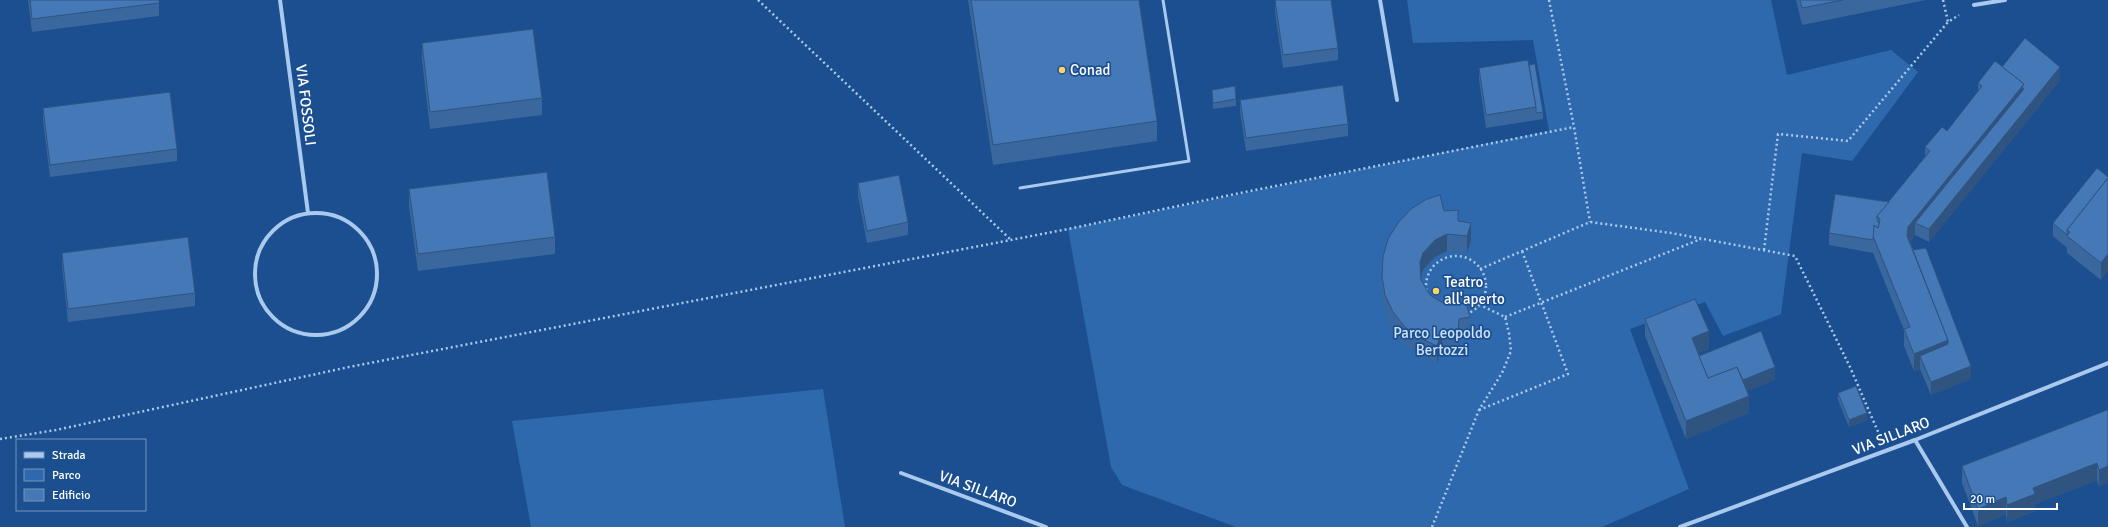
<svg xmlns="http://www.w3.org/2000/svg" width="2108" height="527" font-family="Signika,sans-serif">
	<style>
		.green { fill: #2e69ad }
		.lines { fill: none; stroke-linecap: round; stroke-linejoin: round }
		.path { stroke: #a9c9ee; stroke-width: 2.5; stroke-dasharray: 2 3; stroke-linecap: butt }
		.lane { stroke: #a9c9ee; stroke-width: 3 }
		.street { stroke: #a9c9ee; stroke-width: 4 }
		.wall { fill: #3a679d }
		.shaded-wall { fill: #305480 }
		.building { fill: #4478b7; stroke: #305480 }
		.poi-dot { fill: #ffd166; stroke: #1b4f8f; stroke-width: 1.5 }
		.labels { text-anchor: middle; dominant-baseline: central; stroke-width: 3.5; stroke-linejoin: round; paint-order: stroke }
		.poi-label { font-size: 15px; fill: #fff; stroke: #1b4f8f; text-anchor: start }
		.street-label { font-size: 15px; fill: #fff; stroke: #1b4f8f }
		.park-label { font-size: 15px; fill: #cfe3fa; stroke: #1b4f8f }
	</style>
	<rect width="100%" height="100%" fill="#1b4f8f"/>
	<g class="green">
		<path d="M1407 0H1771L1787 75 1891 50 1918 72 1852 161 1802 153 1781 314 1723 336 1705 302 1630 329 1689 489 1602 527H1236L1122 485 1111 467 1068 229 1549 131 1533 40 1413 43Z"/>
		<path d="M823 389 845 527H531L512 421Z"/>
	</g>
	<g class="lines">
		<g class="path">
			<path d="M758 0 1011 240"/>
			<path d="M1549 0 1574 127 1590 222"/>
			<path d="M1943 0 1948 22 1959 15"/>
			<path d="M1764 250 1778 134 1848 141 1948 22"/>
			<circle cx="1456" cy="286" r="30"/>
			<path d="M1480 269 1590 222 1671 233 1795 256 1850 367 1879 434"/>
			<path d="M1505 317 1701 239"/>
			<path d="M1479 410 1568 374 1522 251"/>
			<path d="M0 439 56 430 349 367 1068 229 1240 193 1574 127"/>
			<path d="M1432 527 1479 410 1502 373 1511 351 1509 333 1505 317 1480 305"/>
		</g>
		<path class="lane" d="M1020 188 1189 161 1163 0"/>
		<g class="street">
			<path d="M280 0 308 213"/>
			<path d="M1380 0 1397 100"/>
			<path d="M1974 5 2005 0"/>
			<circle cx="316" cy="274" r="61"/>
			<path d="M1915 440 1967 527"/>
			<path d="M901 473 1046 527"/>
			<path d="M1680 527 1915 440 2108 363"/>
		</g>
	</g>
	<g class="wall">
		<path d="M28 0H159V16L32 32Z"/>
		<path d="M968 0H1139L1157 121V141L993 165Z"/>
		<path d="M1275 0 1338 48V60L1283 68 1275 13Z"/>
		<path d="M1796 0H1926L1802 25Z"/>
		<path d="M422 43 542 98V115L430 129 422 60Z"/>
		<path d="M1529 65 1543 112V119L1486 128 1479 80V68Z"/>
		<path d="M2002 67 2060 80 1929 242 1915 235 1910 242 1971 379 1931 395 1920 369 1914 371 1904 346V330L1873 253 1829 245V233L1889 202 1925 157V147L1947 131 1978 92V83Z"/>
		<path d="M1212 90 1236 99V106L1213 109Z"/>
		<path d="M1240 100 1348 124V136L1246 151 1240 112Z"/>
		<path d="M43 108 177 149V161L50 177 43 121Z"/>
		<path d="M2108 177 2101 280 2067 253V248L2053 236V223Z"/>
		<path d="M858 183 908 222V235L867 243 858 196Z"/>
		<path d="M409 189 555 237V254L418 271 409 207Z"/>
		<path d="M1444 211 1458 221 1471 240 1467 253 1447 251 1435 257 1423 270 1421 277V280L1430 295 1443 303 1470 317V334L1459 336 1458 348 1442 346 1437 363 1420 355 1405 344 1393 329 1385 312 1382 293V276Z"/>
		<path d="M62 253 195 293V306L68 322 62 266Z"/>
		<path d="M1645 319 1709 349 1698 353 1699 356 1775 380 1747 391 1749 413 1686 439 1645 336Z"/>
		<path d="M1838 393 1867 420 1849 427 1838 400Z"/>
		<path d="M2107 410 2099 487 2097 480 2035 504V511L2007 522 2006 514 1978 526 1962 483V466Z"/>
	</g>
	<g class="shaded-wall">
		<path d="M2060 67V80L1929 242V229Z"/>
		<path d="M2024 84V101L1915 223V235L1908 244 1907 236 1908 227Z"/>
		<path d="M1471 223V240L1467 253V236Z"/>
		<path d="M1447 234V251L1435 257 1423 270 1420 279V262L1423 253 1435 240Z"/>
		<path d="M2108 254V271L2101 280V263Z"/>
		<path d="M1459 319V336L1458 348V331Z"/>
		<path d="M1442 329V346L1437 363V346Z"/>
		<path d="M1709 331V349L1692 356V338Z"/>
		<path d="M1948 340V357L1920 356V369L1914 371V354Z"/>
		<path d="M1971 366V379L1931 395V382Z"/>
		<path d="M1775 367V380L1741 394V381Z"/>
		<path d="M1749 396V413L1686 439V421Z"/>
		<path d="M1867 413V420L1849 427V420Z"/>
		<path d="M2097 463V480L2035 504V511L2007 522V505L2033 488Z"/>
		<path d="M2108 466V483L2099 487V470Z"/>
		<path d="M2006 497V514L1978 526V509Z"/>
	</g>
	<g class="building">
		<path d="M30 0H159V3L32 19Z"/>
		<path d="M971 0H1139L1157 121 993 145Z"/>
		<path d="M1275 0H1331L1338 48 1283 55Z"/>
		<path d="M1800 0H1843L1802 8Z"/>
		<path d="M533 29 542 98 430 112 422 43Z"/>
		<path d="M2025 38 2060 67 1929 229 1915 223 2024 89 2022 87 2024 84 2002 67Z"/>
		<path d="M1528 60 1536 107 1486 115 1479 68Z"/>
		<path d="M1995 61 2024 84 1908 227 1907 236 1948 340 1914 354 1904 329 1910 327 1873 236 1874 225 1878 228 1880 219 1877 216 1930 151 1925 147 1942 127 1947 131 1982 86 1978 83Z"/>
		<path d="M1535 64 1543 112 1536 113V107L1529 65Z"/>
		<path d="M1343 85 1348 124 1246 138 1240 100Z"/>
		<path d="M1235 86 1236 99 1213 103 1212 90Z"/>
		<path d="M170 92 177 149 50 165 43 108Z"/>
		<path d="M2097 168 2108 177V178L2067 230V235L2053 223Z"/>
		<path d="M547 172 555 237 418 254 409 189Z"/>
		<path d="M899 175 908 222 867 231 858 183Z"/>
		<path d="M2108 178V254L2101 263 2067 236 2070 232 2067 230Z"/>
		<path d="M1835 194 1889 202 1877 216V221L1879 223 1878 228 1874 225 1873 240 1829 233Z"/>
		<path d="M1440 195 1444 211 1458 210V221L1471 223 1467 236 1447 234 1435 240 1423 253 1420 262 1421 280 1430 295 1443 303 1450 305 1466 303 1470 317 1459 319 1458 331 1442 329 1437 346 1420 338 1405 327 1393 312 1385 295 1382 276 1383 257 1388 239 1398 223 1411 209 1427 199Z"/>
		<path d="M188 237 195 293 68 309 62 253Z"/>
		<path d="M1926 248 1971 366 1931 382 1920 356 1948 344V340L1913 250Z"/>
		<path d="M1695 299 1709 331 1692 338 1708 378 1737 367 1749 396 1686 421 1645 319Z"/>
		<path d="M1761 331 1775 367 1743 380 1737 367 1708 378 1699 356Z"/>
		<path d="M1856 386 1867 413 1849 420 1838 393Z"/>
		<path d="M2107 410 2108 411V466L2099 470 2097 463 2033 488 2035 494 2007 505 2006 497 1978 509 1962 466Z"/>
	</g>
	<g class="poi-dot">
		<circle cx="1062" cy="70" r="4"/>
		<circle cx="1436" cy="291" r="4"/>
	</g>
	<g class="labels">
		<g class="poi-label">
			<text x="1070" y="70">Conad</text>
			<text x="1444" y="282">Teatro<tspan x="1444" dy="17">all'aperto</tspan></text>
		</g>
		<g class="street-label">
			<text transform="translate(306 105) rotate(83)">VIA FOSSOLI</text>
			<text transform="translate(1891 436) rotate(-21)">VIA SILLARO</text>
			<text transform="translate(978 489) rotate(20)">VIA SILLARO</text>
		</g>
		<g class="park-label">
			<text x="1442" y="333">Parco Leopoldo<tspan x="1442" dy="17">Bertozzi</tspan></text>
		</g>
	</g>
	<rect x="16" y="439" width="130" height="72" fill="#1b4f8f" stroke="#7695bc"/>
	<rect x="24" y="452" width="20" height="6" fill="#a9c9ee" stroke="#7695bc"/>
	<text x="52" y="459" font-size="12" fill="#ffffff">Strada</text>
	<rect x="24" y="469" width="20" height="12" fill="#2e69ad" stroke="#7695bc"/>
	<text x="52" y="479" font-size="12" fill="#ffffff">Parco</text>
	<rect x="24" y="489" width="20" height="12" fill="#4478b7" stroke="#7695bc"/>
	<text x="52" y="499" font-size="12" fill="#ffffff">Edificio</text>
	<path d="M1964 503v6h93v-6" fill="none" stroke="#ffffff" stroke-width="2"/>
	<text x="1970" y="503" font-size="12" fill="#ffffff" stroke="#1b4f8f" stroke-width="3" paint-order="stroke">20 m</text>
</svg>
